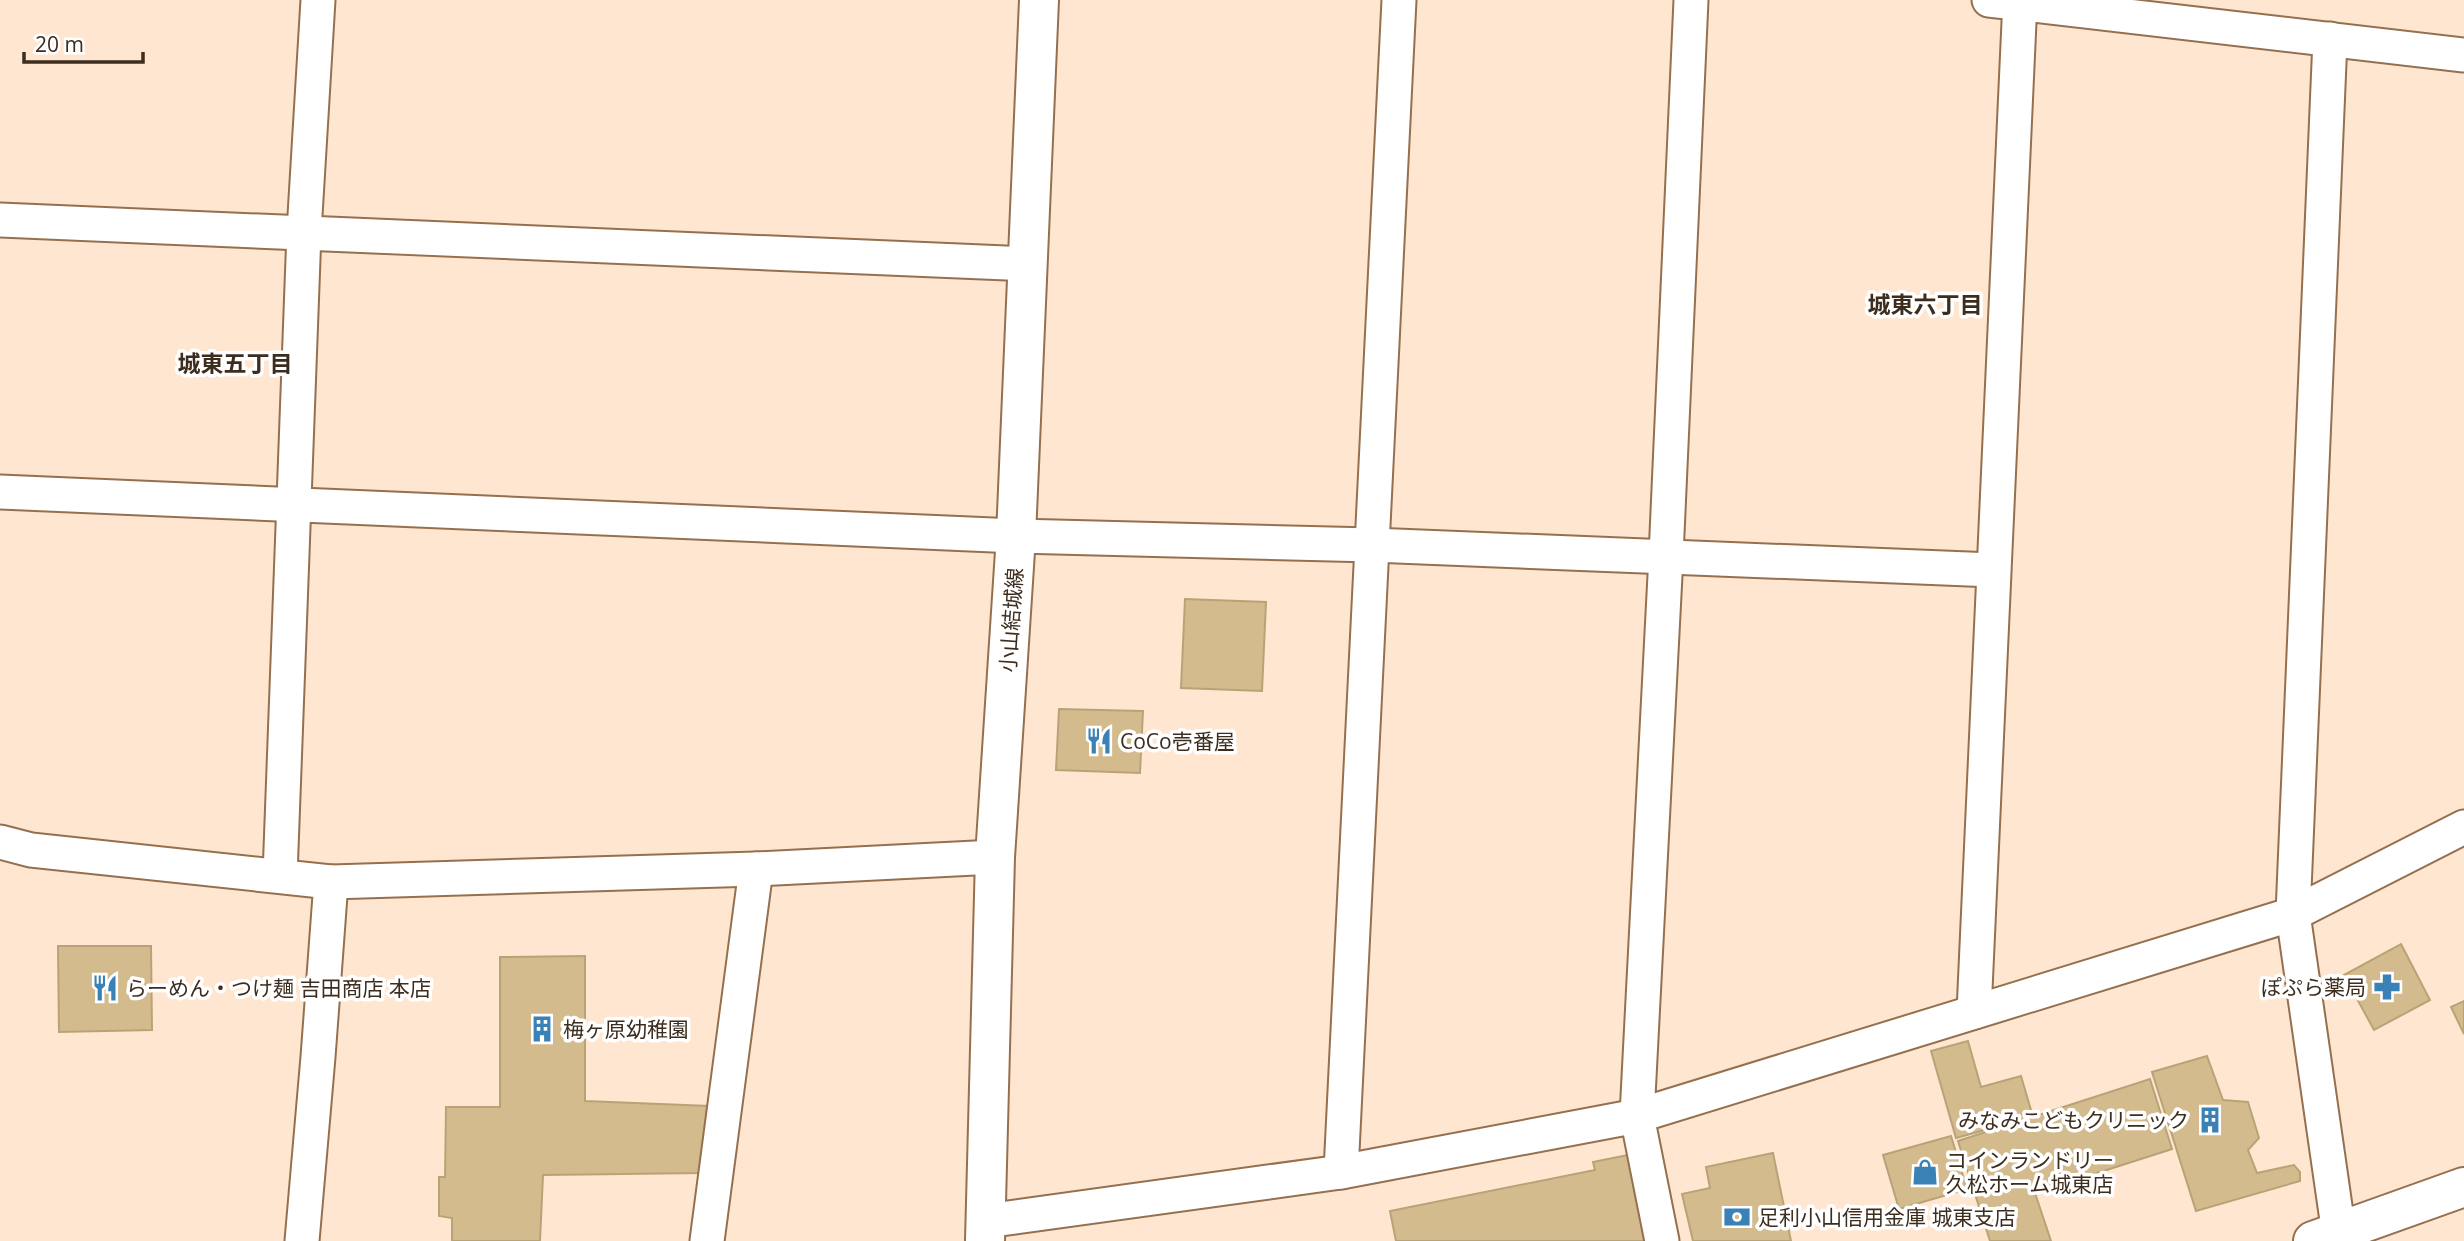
<svg xmlns="http://www.w3.org/2000/svg" width="2464" height="1241" font-family="'Open Sans','Noto Sans JP',sans-serif">
	<style>
		.building { fill: #d3bb8e; stroke: #b9a376; stroke-width: 2 }
		.lines { fill: none; stroke-linecap: round; stroke-linejoin: round }
		.minor-casing { stroke: #94704f; stroke-width: 37 }
		.tertiary-casing { stroke: #94704f; stroke-width: 42 }
		.secondary-casing { stroke: #94704f; stroke-width: 42 }
		.minor { stroke: #fff; stroke-width: 33 }
		.tertiary { stroke: #fff; stroke-width: 38 }
		.secondary { stroke: #fff; stroke-width: 38 }
		.labels { text-anchor: middle; dominant-baseline: central; stroke-width: 7; stroke-linejoin: round; paint-order: stroke }
		.street-label { font-size: 21px; fill: #3c2d1f; stroke: #fff }
		.poi-label { font-size: 21px; fill: #3c2d1f; stroke: #fff; text-anchor: start }
		.neighbourhood-label { font-size: 23px; font-weight: bold; fill: #3c2d1f; stroke: #fff }
	</style>
	<rect width="100%" height="100%" fill="#ffe6d0"/>
	<g class="building">
		<path d="M1185 599 1266 602 1262 691 1181 688Z"/>
		<path d="M1059 709 1143 711 1140 773 1056 770Z"/>
		<path d="M2401 944 2430 1000 2374 1030 2344 975Z"/>
		<path d="M58 946H151L152 1030 59 1032Z"/>
		<path d="M585 956V1101L709 1106 703 1173 543 1175 540 1241H452V1218L439 1216V1177H445L446 1107H500V957Z"/>
		<path d="M2464 1001V1034L2451 1007Z"/>
		<path d="M1968 1041 1981 1087 2021 1076 2033 1117 1956 1138 1931 1051Z"/>
		<path d="M2207 1056 2223 1100 2248 1102 2259 1138 2248 1150 2257 1173 2294 1165 2300 1172V1181L2196 1211 2152 1072Z"/>
		<path d="M2150 1079 2172 1149 2035 1193 2051 1241H1990L1958 1141Z"/>
		<path d="M1951 1136 1967 1189 1899 1209 1883 1155Z"/>
		<path d="M1773 1153 1791 1241H1693L1682 1194 1710 1188 1706 1167Z"/>
		<path d="M1633 1154 1648 1241H1396L1390 1211 1595 1170 1593 1162Z"/>
	</g>
	<g class="lines">
		<g class="minor-casing">
			<g id="minor">
				<path d="M1989 0 2464 55"/>
				<path d="M2330 39 2293 914 2340 1241"/>
				<path d="M0 220 1028 264"/>
				<path d="M0 492 1016 536 1372 545 1993 570"/>
				<path d="M0 842 31 850 331 882 756 869 995 857"/>
				<path d="M280 876 304 232 318 0"/>
				<path d="M1974 1012 2020 0"/>
				<path d="M1341 1172 1399 0"/>
				<path d="M986 1221 1341 1172 1637 1116 2293 914 2464 827"/>
				<path d="M302 1241 318 1057 331 882"/>
				<path d="M707 1241 756 869"/>
				<path d="M1662 1241 1637 1116 1666 556 1691 0"/>
			</g>
		</g>
		<g class="tertiary-casing">
			<path id="tertiary" d="M2313 1241 2464 1187"/>
		</g>
		<g class="secondary-casing">
			<path id="secondary" d="M985 1241 995 857 1016 536 1039 0"/>
		</g>
		<use href="#minor" class="minor"/>
		<use href="#tertiary" class="tertiary"/>
		<use href="#secondary" class="secondary"/>
	</g>
	<defs>
		<g id="restaurant-bare" transform="scale(2.1)"><path d="M-5-6h1v4h1v-4h1v4h1v-4h1v5L-1.5 .5V6h-2V.5L-5-1ZM5-6V6H3V1.5H1.5Q1.5-4 5-6Z" fill="#3a81b6" stroke="#fff" stroke-width="2.5" paint-order="stroke"/></g>
		<g id="pharmacy-bare" transform="scale(2.1)"><path d="M-2-6h4v4h4v4h-4v4h-4v-4h-4v-4h4Z" fill="#3a81b6" stroke="#fff" stroke-width="2.5" paint-order="stroke"/></g>
		<g id="building-bare" transform="scale(2.1)"><path d="M-4-6H4V6H1V3H-1V6H-4ZM-2.5-4.3h1.7v1.8h-1.7ZM.8-4.3h1.7v1.8H.8ZM-2.5-1h1.7V.8h-1.7ZM.8-1h1.7V.8H.8Z" fill="#3a81b6" stroke="#fff" stroke-width="2.5" paint-order="stroke"/></g>
		<g id="shop-bare" transform="scale(2.1)"><path d="M-5-2.5h2.3a2.7 3.5 0 0 1 5.4 0H5L5.5 6h-11ZM-1.5-2.5h3a1.5 2.3 0 0 0-3 0Z" fill="#3a81b6" stroke="#fff" stroke-width="2.5" paint-order="stroke"/></g>
		<g id="bank-bare" transform="scale(2.1)"><path d="M-6-4H6V4H-6ZM0-2.3a2.3 2.3 0 1 0 0 4.6a2.3 2.3 0 1 0 0-4.6Z" fill="#3a81b6" stroke="#fff" stroke-width="2.5" paint-order="stroke"/></g>
	</defs>
	<g fill-rule="evenodd">
		<use href="#restaurant-bare" x="1099" y="741"/>
		<use href="#pharmacy-bare" x="2387" y="987"/>
		<use href="#restaurant-bare" x="105" y="988"/>
		<use href="#building-bare" x="542" y="1029"/>
		<use href="#building-bare" x="2210" y="1120"/>
		<use href="#shop-bare" x="1925" y="1172"/>
		<use href="#bank-bare" x="1737" y="1217"/>
	</g>
	<g class="labels">
		<g class="street-label">
			<text transform="translate(1011 620) rotate(-86)">小山結城線</text>
		</g>
		<g class="poi-label">
			<text x="1120" y="741">CoCo壱番屋</text>
			<text x="2366" y="987" text-anchor="end">ぽぷら薬局</text>
			<text x="126" y="988">らーめん・つけ麺 吉田商店 本店</text>
			<text x="563" y="1029">梅ヶ原幼稚園</text>
			<text x="2189" y="1120" text-anchor="end">みなみこどもクリニック</text>
			<text x="1946" y="1160">コインランドリー<tspan x="1946" dy="24">久松ホーム城東店</tspan></text>
			<text x="1758" y="1217">足利小山信用金庫 城東支店</text>
		</g>
		<g class="neighbourhood-label">
			<text x="1925" y="304">城東六丁目</text>
			<text x="235" y="363">城東五丁目</text>
		</g>
	</g>
	<path d="M24 52v10h119v-10" fill="none" stroke="#3c2d1f" stroke-width="3.5"/>
	<text x="35" y="52" font-size="21" fill="#3c2d1f" stroke="#ffffff" stroke-width="5" paint-order="stroke">20 m</text>
</svg>
